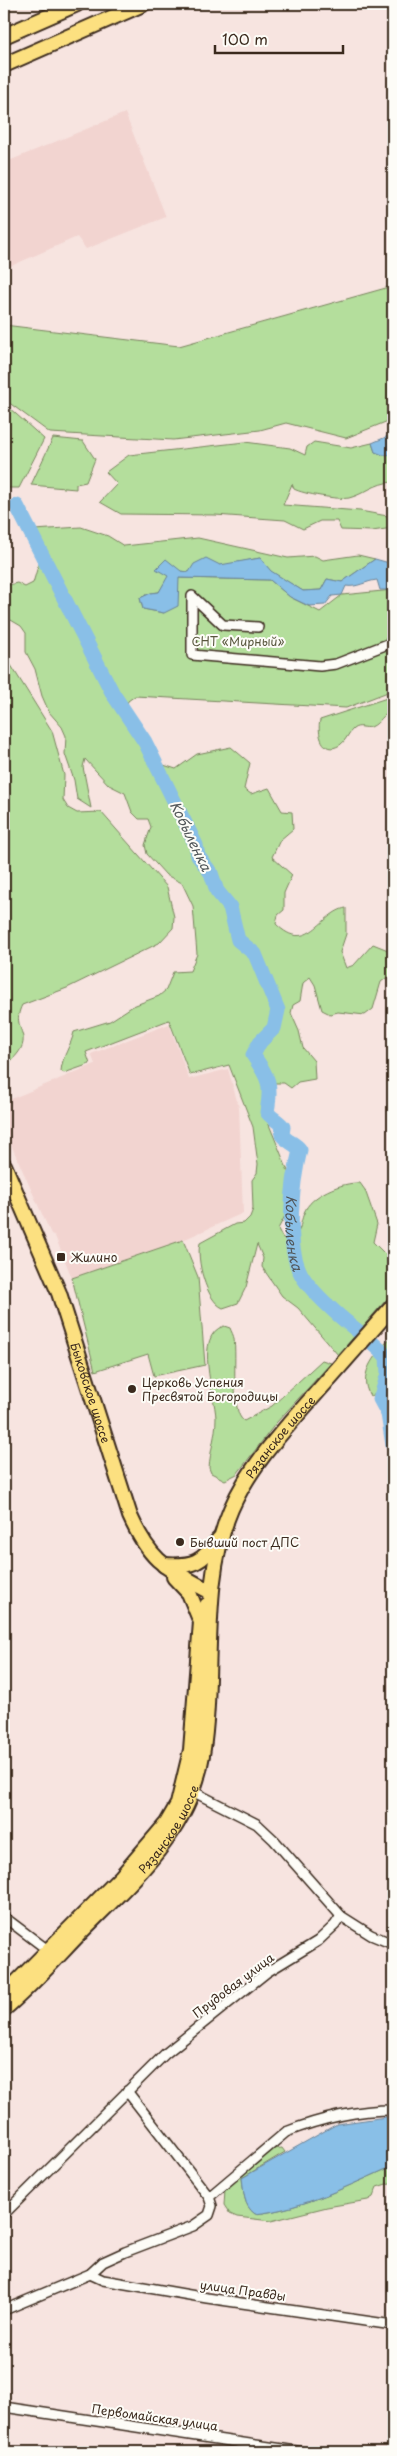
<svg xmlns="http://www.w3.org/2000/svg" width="397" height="2456" font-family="'Playpen Sans',sans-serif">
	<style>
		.built { fill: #f2d4d0 }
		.green { fill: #b4de9c; stroke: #78845d }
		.water { fill: #89bfe7; stroke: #6a8397 }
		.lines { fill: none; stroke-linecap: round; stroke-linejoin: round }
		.river { stroke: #89bfe7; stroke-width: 15 }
		.minor-casing { stroke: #3b2a1e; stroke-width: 12 }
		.primary-casing { stroke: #3b2a1e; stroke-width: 18 }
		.minor { stroke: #fdfcf7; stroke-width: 9 }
		.primary { stroke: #fce080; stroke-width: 14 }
		.poi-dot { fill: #3b2a1e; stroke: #fdfcf7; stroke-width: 2 }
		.labels { text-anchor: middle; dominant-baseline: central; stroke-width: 4; stroke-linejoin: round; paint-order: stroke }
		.park-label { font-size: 12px; fill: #59573e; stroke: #fdfcf7 }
		.poi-label { font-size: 12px; fill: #3b2a1e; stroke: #fdfcf7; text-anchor: start }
		.street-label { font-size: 12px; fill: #3b2a1e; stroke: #fdfcf7 }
		.water-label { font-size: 14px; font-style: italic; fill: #52575a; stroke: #fdfcf7 }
	</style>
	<rect width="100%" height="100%" fill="#f7e4e0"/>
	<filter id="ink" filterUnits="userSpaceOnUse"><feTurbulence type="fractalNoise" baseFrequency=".02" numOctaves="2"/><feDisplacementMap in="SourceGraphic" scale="10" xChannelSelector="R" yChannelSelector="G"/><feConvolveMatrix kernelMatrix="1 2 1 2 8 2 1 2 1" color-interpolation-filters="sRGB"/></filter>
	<g filter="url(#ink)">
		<g class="built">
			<path d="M125 113 166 217 86 249 77 237 4 269V163Z"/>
			<path d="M169 1024 189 1079 228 1069 239 1108 243 1213 183 1240 72 1278 55 1236 51 1234 4 1129V1102L95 1064 91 1054Z"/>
		</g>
		<g class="green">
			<path d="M393 286V419L346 438 286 423 260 430 173 440 50 433 4 399V325L179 346Z"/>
			<path d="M7 406 44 439 19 488H4V408Z"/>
			<path d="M53 438 83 441 95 459 86 482 76 484V489L31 485Z"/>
			<path d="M245 442 290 448 305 455 307 447 314 442 351 448 372 443 375 452 393 455V482C374 483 365 494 349 498 339 500 303 494 294 489L292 484 283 505 360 511 393 517V528L372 531 341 530 337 521H320L303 529 285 520 215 515 121 514 100 502 117 484 106 472 129 455Z"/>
			<path d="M81 527 108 536 124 546 198 538 288 558 315 556 323 560 358 555 375 559 342 582 327 579 321 590 303 591 270 571 260 558 189 572C172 570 167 579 159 592L151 593 140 598 143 609 164 613 178 578 270 580 290 597 320 612 342 595 393 590V690L346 708 135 696 128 701 123 717 151 761 176 769 197 754 231 747 250 763 244 789 251 794 269 788 282 811 292 812 293 829 280 840 272 857 292 875 284 893V910L278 915 276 924C308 956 321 912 346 908V934L340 952 346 968 354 965 373 944 393 952V973L381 982 373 1009 365 1015 338 1012 330 1014 322 1010 315 985 310 977 303 983 300 1001 293 1005 291 1013 299 1031 303 1048 314 1061 315 1079 298 1082 291 1088 284 1083H266L263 1110 290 1176 287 1212 278 1229 282 1237 289 1242C302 1233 299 1226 304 1213 310 1195 342 1182 360 1183L365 1190 377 1224 373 1242 385 1254 393 1252V1292L338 1355 298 1308 282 1296 262 1267 263 1258 257 1244 246 1287 238 1303 223 1308C206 1301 196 1259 200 1243L235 1224 244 1223 250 1217 253 1209 252 1180 257 1173 258 1164 253 1127 229 1065 190 1075 169 1020 86 1052 90 1064 64 1073 61 1071C62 1056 71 1046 74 1032L110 1021 133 1006 159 996 166 990 173 972 190 971 197 954 193 906 182 883 166 875 147 854 145 845 151 827 148 819H139L132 812 125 793 109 785 85 759 83 767 91 808 77 799 74 780 65 754 66 736 62 727 49 712 42 696 35 669 26 652V633L21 626 4 616V586L17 583 25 587 33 583 38 566 34 530Z"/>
			<path d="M4 654 52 731 64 775 63 800 68 808 77 813 101 812 167 887 174 917 173 928 159 943 67 988 22 1005C8 1033 43 1035 4 1067Z"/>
			<path d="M393 696V712C382 713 381 723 371 727 365 729 359 724 353 729 348 733 346 741 340 745 322 756 317 733 320 720Z"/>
			<path d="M183 1240 198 1277 205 1365 154 1376 148 1354 95 1371 72 1278Z"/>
			<path d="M224 1326 230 1328C231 1331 234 1336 234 1339 237 1355 230 1413 244 1421L272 1406 322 1360 331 1363 276 1423 237 1474 225 1480 211 1473 209 1468C210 1451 216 1435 216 1418 215 1394 193 1335 224 1326Z"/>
			<path d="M393 1335V1422L388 1391 370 1396C356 1372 378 1352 393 1335Z"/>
			<path d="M282 2148 285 2152 242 2178C244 2192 243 2205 255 2214 303 2209 350 2185 393 2166V2182L377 2187 373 2197 368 2200 327 2207 271 2221 237 2217 230 2214 224 2205 225 2189 270 2149Z"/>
		</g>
		<g class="water">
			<path d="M393 434V455H383L375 452 372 443Z"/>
			<path d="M206 558 220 565 260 558 271 571 303 591 321 590 327 579 342 582 375 559 393 564V590H380L377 580C366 581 357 588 346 586L342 595 332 596 325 605 309 606 290 597 270 580 179 578 178 606 164 613 143 609 140 598 151 593 159 592 168 576 156 569 166 559 181 571 189 572 194 564Z"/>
			<path d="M393 2116V2166C350 2185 303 2209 255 2214 243 2205 244 2192 242 2178L337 2124Z"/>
		</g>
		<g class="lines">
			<path class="river" id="s1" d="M17 506 113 694 145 742 196 845 198 856 211 873 217 891 230 907 238 940 255 954 278 1010 274 1028 260 1042 253 1055C269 1079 272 1083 267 1112 272 1119 279 1121 283 1127L282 1135C287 1142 295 1143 300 1150 292 1182 285 1245 301 1274 308 1287 324 1302 335 1312 352 1328 371 1339 387 1357L388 1374 380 1399 388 1414 393 1445"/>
			<g class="minor-casing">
				<g id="minor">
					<path d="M258 627 223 625 192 596V655L320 666 336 664 393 642"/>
					<path d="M194 1792 257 1824 274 1840 341 1916 371 1935 393 1944"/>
					<path d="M4 1917 49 1951"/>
					<path d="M209 2197 286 2132C319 2119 358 2110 393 2110"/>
					<path d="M4 2214 165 2054 267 1972 318 1941 335 1925 341 1916"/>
					<path d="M90 2274 103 2280 207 2298 393 2325"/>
					<path d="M4 2310 90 2274 103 2262 125 2252 193 2226 209 2215 212 2206 209 2197 127 2091"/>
					<path d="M4 2407 303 2452"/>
				</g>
			</g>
			<g class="primary-casing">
				<g id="primary">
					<path d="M4 36 77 4"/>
					<path d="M4 65 143 4"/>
					<path id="s2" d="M4 1165 59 1293 130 1516C152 1565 167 1568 211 1592"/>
					<path d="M164 1565C193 1567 202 1563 219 1539"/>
					<path d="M174 1577 189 1593 201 1622"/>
					<path d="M4 1995 121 1877 167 1823 178 1804 191 1750 201 1622 207 1605"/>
					<path id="s3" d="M4 2009C31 1986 56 1958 81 1932 133 1879 190 1832 202 1755 215 1675 199 1584 231 1509 249 1467 282 1432 312 1398 339 1367 366 1337 393 1306"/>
				</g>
			</g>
			<use href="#minor" class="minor"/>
			<use href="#primary" class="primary"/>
		</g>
	</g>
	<g class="poi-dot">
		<rect x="56" y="1252" width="10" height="10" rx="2.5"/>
		<circle cx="132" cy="1389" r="5"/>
		<circle cx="180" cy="1542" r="5"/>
	</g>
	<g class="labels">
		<g class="park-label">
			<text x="238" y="641">СНТ «Мирный»</text>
		</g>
		<g class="poi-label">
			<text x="71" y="1257">Жилино</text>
			<text x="142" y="1382">Церковь Успения<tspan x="142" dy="14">Пресвятой Богородицы</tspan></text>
			<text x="190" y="1542">Бывший пост ДПС</text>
		</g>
		<g class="street-label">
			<text stroke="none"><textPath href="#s2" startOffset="244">Быковское шоссе</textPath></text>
			<text stroke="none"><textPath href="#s3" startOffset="664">Рязанское шоссе</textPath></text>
			<text stroke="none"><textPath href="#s3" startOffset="245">Рязанское шоссе</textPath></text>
			<text transform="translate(233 1985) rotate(-37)">Прудовая улица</text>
			<text transform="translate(243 2290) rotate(8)">улица Правды</text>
			<text transform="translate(155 2417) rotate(8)">Первомайская улица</text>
		</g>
		<g class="water-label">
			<text transform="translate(191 836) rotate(64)">Кобыленка</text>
			<text stroke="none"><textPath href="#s1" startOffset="824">Кобыленка</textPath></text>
		</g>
	</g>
	<rect width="397" height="2456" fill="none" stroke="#fdfcf7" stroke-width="20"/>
	<rect x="10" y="10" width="377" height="2436" fill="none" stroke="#3b2a1e" stroke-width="2" filter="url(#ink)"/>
	<path d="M215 45v8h128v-8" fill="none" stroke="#3b2a1e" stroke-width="2.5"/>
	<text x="222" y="45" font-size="15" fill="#3b2a1e" stroke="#fdfcf7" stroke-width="4" paint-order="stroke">100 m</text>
</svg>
